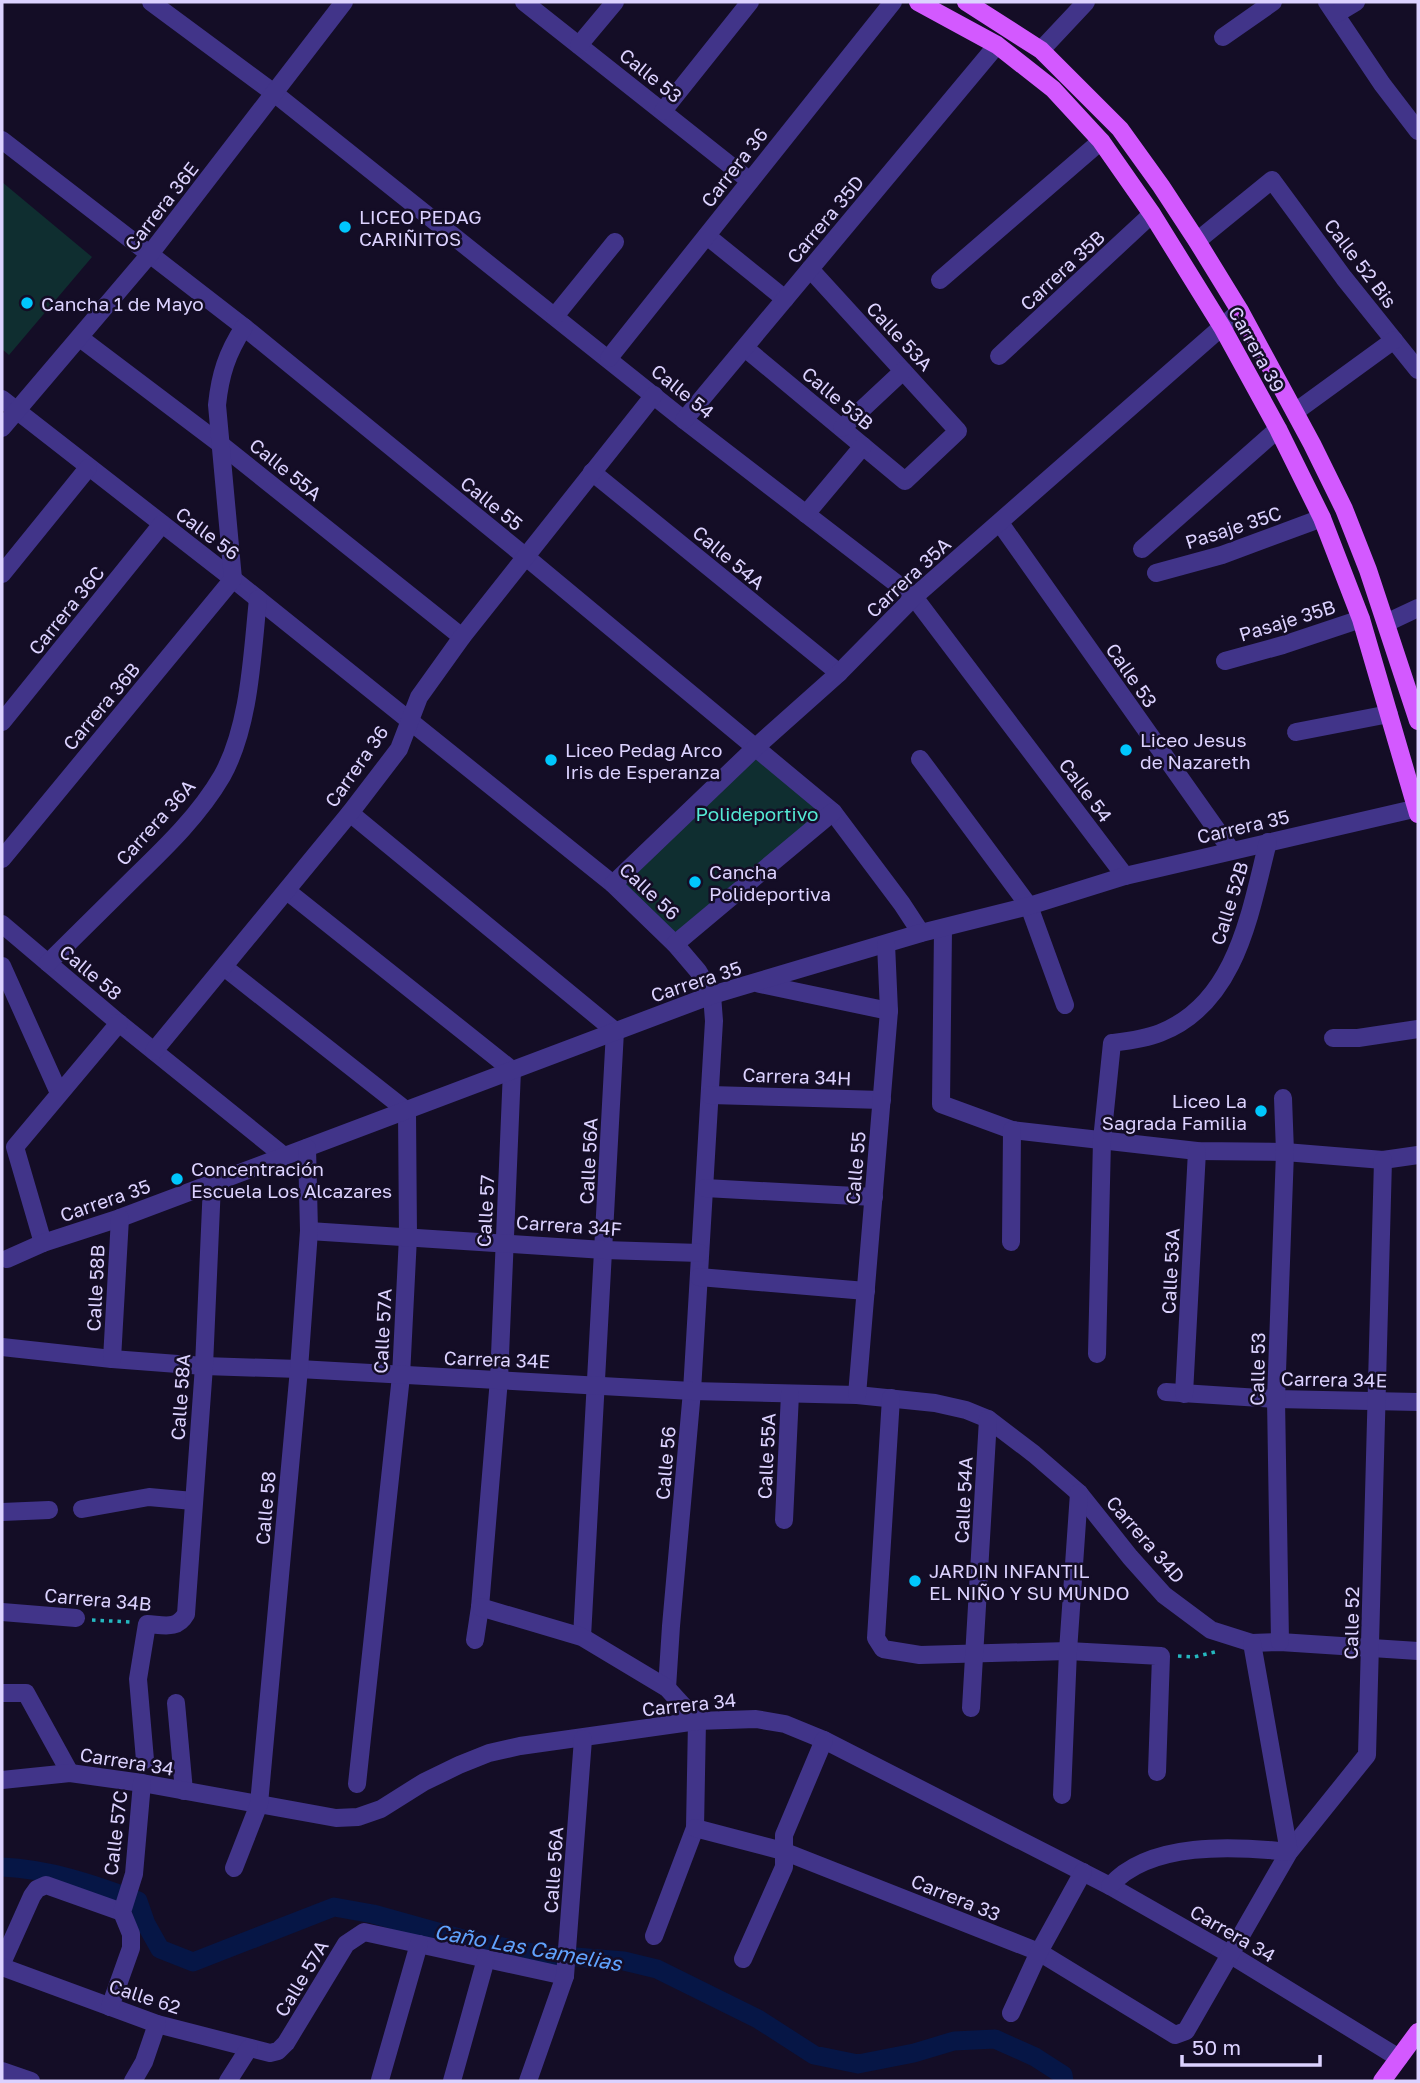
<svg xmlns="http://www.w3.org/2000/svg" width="1420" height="2083" font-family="'Golos Text',sans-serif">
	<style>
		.green { fill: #0f2e30 }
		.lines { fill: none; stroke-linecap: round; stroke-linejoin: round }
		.canal { stroke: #061646; stroke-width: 19 }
		.path { stroke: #25b8c0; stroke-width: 3.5; stroke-dasharray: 3.5 5; stroke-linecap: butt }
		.minor { stroke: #413489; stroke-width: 18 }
		.major { stroke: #d359ff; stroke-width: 18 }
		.poi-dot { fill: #00c7fd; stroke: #140d26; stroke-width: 2.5 }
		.labels { text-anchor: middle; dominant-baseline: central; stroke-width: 5; stroke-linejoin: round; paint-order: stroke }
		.street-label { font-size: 19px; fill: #dcd2ff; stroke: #140d26 }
		.poi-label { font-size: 19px; fill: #dcd2ff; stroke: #140d26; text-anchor: start }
		.park-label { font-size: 19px; fill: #54e9d4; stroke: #140d26 }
		.water-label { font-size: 21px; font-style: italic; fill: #60a3ff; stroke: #140d26 }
	</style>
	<rect width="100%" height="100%" fill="#140d26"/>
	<g class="green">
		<path d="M2 182 92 257 9 355 2 349Z"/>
		<path d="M756 747 833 812 675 944 613 884Z"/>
	</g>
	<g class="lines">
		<path class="canal" d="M2 1867C49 1869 93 1884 138 1901L146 1924 160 1949 193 1962 334 1907 373 1914 466 1940 539 1954 624 1961 657 1969 758 2019 814 2055 858 2064 914 2053 954 2041 995 2039 1035 2057 1063 2075 1064 2081"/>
		<g class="path">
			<path d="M92 1620 130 1622"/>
			<path d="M1178 1656 1194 1657 1219 1651"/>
		</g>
		<g class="minor">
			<path d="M151 2 274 93 684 420 914 597 1125 876"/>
			<path d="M524 2 750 181"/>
			<path d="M1327 2 1382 84 1418 131"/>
			<path d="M1336 14 1356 2"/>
			<path d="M1223 37 1273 2"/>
			<path d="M579 45 615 2"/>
			<path d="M1041 50 1086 2"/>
			<path d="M663 111 750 2"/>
			<path d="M2 140 244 327 526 557 833 812 902 904 921 933"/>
			<path d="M707 236 785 299"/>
			<path d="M1197 241 1272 180 1344 278 1418 370"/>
			<path d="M940 280 1101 141"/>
			<path d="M555 316 615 242"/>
			<path d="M80 338 219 443 462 637"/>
			<path d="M745 348 905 481 958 431 810 269"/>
			<path d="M999 356 1152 214"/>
			<path d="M609 358 893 2"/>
			<path d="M2 399 233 579 613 884 675 944 698 971 712 995 714 1021 692 1391 671 1626 667 1688"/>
			<path d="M1295 412 1394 340"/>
			<path d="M684 420 997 45"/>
			<path d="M2 428 150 254 344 2"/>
			<path d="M842 428 903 371"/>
			<path d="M592 472 839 673"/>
			<path d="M806 514 863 446"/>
			<path d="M1000 523 1231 850"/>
			<path d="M1142 549 1278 429"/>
			<path d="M1156 573 1222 555 1322 518"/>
			<path d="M2 574 88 468"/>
			<path d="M1386 623 1418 608"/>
			<path d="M1225 661 1283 645 1361 619"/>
			<path d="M2 722 162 524"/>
			<path d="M1296 732 1389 714"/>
			<path d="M920 759 1029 906 1065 1005"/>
			<path d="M350 813 615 1031 582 1637"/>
			<path d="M2 859 233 579 217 405C220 375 227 353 244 327"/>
			<path d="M613 884 756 747 839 673 914 597 1240 311"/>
			<path d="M287 891 512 1070 499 1379 480 1607 475 1640"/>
			<path d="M2 924 119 1023 284 1156"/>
			<path d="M943 929 941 1104 1012 1130 1197 1151 1285 1152 1383 1160 1418 1155"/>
			<path d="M675 944 833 812"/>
			<path d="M48 963C77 934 106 906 135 877 167 846 200 814 222 776 250 726 252 655 258 599"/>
			<path d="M2 966 59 1093"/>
			<path d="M224 967 407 1111 408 1237 401 1376 357 1784"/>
			<path d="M760 984 889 1011"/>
			<path d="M1333 1038H1358L1418 1029"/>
			<path d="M154 1051 350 813 399 749 419 697 462 637 654 395"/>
			<path d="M710 1095 882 1100"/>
			<path d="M705 1188 874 1197"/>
			<path d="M309 1231 604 1250 700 1253"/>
			<path d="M1011 1242 1012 1130"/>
			<path d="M43 1243 15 1147 119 1023"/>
			<path d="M7 1259 43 1243 120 1218 712 995 921 933 1029 906 1125 876 1418 808"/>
			<path d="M699 1277 866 1291"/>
			<path d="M2 1347 112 1359 204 1366 299 1369 692 1391 857 1395 935 1403 966 1410 988 1419 1034 1454 1079 1493 1130 1557 1164 1595 1211 1630 1252 1643 1280 1642 1418 1651"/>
			<path d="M1097 1354 1102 1140 1112 1043C1128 1041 1145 1039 1160 1033 1237 1003 1250 912 1268 842"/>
			<path d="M112 1359 120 1218"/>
			<path d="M1166 1392 1276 1399 1418 1402"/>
			<path d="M1184 1394 1197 1151"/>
			<path d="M857 1395 889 1011 886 944"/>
			<path d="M891 1398 876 1638 883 1649 920 1655 1068 1651 1161 1656 1157 1772"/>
			<path d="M82 1509 149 1497 193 1501"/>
			<path d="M2 1512 49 1510"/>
			<path d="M784 1520 790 1394"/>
			<path d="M480 1607 582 1637 667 1688 697 1721 695 1828 654 1936"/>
			<path d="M2 1612 76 1618"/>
			<path d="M1280 1642 1276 1399 1285 1152 1283 1098"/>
			<path d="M2 1693H26L70 1773"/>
			<path d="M176 1703 184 1791"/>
			<path d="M971 1708 988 1419"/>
			<path d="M145 1760 138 1679 147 1624C164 1625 177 1630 186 1614L204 1366 212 1184"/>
			<path d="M2 1780 70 1773 142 1783 336 1818 358 1817 381 1809 424 1782 459 1765 489 1753 520 1746 697 1721 756 1719 785 1724 824 1740 1110 1886 1231 1955 1399 2058"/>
			<path d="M1062 1795 1068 1651 1079 1493"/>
			<path d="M695 1828 783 1851 1039 1952 1175 2035 1186 2031 1289 1852 1367 1755 1383 1160"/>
			<path d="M234 1868 259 1804 299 1369 309 1231 307 1148"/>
			<path d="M1110 1886C1149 1841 1235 1846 1289 1852L1252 1643"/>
			<path d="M743 1959 784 1867V1835L824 1740"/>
			<path d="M2 1963 32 1896 37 1889 46 1885 122 1912"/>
			<path d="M2 1967 157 2024 270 2053 278 2051 286 2043 346 1944 364 1932 565 1976"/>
			<path d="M110 2007 131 1948V1934L122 1912 134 1874 142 1783"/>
			<path d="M1011 2013 1039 1952 1083 1872"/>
			<path d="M2 2071 31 2081"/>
			<path d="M380 2080 419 1944"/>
			<path d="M133 2081 144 2062 157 2024"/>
			<path d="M228 2081 249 2048"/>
			<path d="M452 2081 486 1959"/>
			<path d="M528 2081 565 1976 583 1739"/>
		</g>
		<g class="major">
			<path d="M918 2 997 45 1053 89 1101 141 1152 214 1222 327 1278 429 1322 518 1361 619 1418 814"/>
			<path d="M966 2 1041 50 1120 129 1161 186 1197 241 1240 311 1312 444 1344 509 1368 570 1418 721"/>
			<path d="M1382 2081 1418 2032"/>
		</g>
	</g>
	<g class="poi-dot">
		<circle cx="345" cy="227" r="7"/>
		<circle cx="27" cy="303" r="7"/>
		<circle cx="1126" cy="750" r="7"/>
		<circle cx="551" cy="760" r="7"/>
		<circle cx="695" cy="882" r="7"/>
		<circle cx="1261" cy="1111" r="7"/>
		<circle cx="177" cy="1179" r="7"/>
		<circle cx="915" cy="1581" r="7"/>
	</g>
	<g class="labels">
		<g class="street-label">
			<text transform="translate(651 75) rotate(39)">Calle 53</text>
			<text transform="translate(734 167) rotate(-52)">Carrera 36</text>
			<text transform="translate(161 206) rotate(-52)">Carrera 36E</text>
			<text transform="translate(825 219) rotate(-50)">Carrera 35D</text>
			<text transform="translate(1361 263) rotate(53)">Calle 52 Bis</text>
			<text transform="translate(1062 270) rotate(-43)">Carrera 35B</text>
			<text transform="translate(900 336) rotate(47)">Calle 53A</text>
			<text transform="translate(1257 349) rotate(61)">Carrera 39</text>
			<text transform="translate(683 391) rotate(39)">Calle 54</text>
			<text transform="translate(838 398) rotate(40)">Calle 53B</text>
			<text transform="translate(286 469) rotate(39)">Calle 55A</text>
			<text transform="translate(492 503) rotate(39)">Calle 55</text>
			<text transform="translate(1233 527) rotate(-18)">Pasaje 35C</text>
			<text transform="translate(208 533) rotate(37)">Calle 56</text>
			<text transform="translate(729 557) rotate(40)">Calle 54A</text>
			<text transform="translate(908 577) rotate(-43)">Carrera 35A</text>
			<text transform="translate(66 610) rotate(-51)">Carrera 36C</text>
			<text transform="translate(1287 620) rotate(-17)">Pasaje 35B</text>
			<text transform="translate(1132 675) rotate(55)">Calle 53</text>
			<text transform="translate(101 706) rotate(-50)">Carrera 36B</text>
			<text transform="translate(356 766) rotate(-55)">Carrera 36</text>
			<text transform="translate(1086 790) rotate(53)">Calle 54</text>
			<text transform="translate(155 822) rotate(-48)">Carrera 36A</text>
			<text transform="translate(1243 826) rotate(-13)">Carrera 35</text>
			<text transform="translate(650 891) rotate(43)">Calle 56</text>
			<text transform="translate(1229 903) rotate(-73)">Calle 52B</text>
			<text transform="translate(91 972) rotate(40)">Calle 58</text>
			<text transform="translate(696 981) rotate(-18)">Carrera 35</text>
			<text transform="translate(797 1076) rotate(2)">Carrera 34H</text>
			<text transform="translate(588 1161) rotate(-87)">Calle 56A</text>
			<text transform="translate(855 1168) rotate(-85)">Calle 55</text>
			<text transform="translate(105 1200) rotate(-19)">Carrera 35</text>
			<text transform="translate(485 1211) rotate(-87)">Calle 57</text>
			<text transform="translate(569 1225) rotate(4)">Carrera 34F</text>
			<text transform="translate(1170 1271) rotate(-87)">Calle 53A</text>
			<text transform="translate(95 1288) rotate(-87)">Calle 58B</text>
			<text transform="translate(382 1331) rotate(-87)">Calle 57A</text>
			<text transform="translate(497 1359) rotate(2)">Carrera 34E</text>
			<text transform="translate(1257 1369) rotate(-89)">Calle 53</text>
			<text transform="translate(1334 1379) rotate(1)">Carrera 34E</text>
			<text transform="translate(180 1397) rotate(-86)">Calle 58A</text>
			<text transform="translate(766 1456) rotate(-87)">Calle 55A</text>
			<text transform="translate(665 1463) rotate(-85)">Calle 56</text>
			<text transform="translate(963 1500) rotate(-87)">Calle 54A</text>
			<text transform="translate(265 1508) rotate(-85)">Calle 58</text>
			<text transform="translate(1146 1539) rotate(49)">Carrera 34D</text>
			<text transform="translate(98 1599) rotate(5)">Carrera 34B</text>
			<text transform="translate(1351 1623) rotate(-89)">Calle 52</text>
			<text transform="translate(689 1704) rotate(-6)">Carrera 34</text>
			<text transform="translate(127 1761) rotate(9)">Carrera 34</text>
			<text transform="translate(115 1833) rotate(-83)">Calle 57C</text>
			<text transform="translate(553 1870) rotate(-86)">Calle 56A</text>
			<text transform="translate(956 1897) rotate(22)">Carrera 33</text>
			<text transform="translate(1233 1933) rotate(30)">Carrera 34</text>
			<text transform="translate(301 1978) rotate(-59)">Calle 57A</text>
			<text transform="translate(145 1996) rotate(18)">Calle 62</text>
		</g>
		<g class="poi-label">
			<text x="359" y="216">LICEO PEDAG<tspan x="359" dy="22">CARIÑITOS</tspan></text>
			<text x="41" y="303">Cancha 1 de Mayo</text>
			<text x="1140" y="739">Liceo Jesus<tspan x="1140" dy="22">de Nazareth</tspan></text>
			<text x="565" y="749">Liceo Pedag Arco<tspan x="565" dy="22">Iris de Esperanza</tspan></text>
			<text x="709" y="871">Cancha<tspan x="709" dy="22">Polideportiva</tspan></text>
			<text x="1247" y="1100" text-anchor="end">Liceo La<tspan x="1247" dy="22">Sagrada Familia</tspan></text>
			<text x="191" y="1168">Concentración<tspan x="191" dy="22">Escuela Los Alcazares</tspan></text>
			<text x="929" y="1570">JARDIN INFANTIL<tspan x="929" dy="22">EL NIÑO Y SU MUNDO</tspan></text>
		</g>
		<g class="park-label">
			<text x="757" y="813">Polideportivo</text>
		</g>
		<g class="water-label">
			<text transform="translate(528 1947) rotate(10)">Caño Las Camelias</text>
		</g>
	</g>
	<rect width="1420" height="2083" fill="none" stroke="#dcd2ff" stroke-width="7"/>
	<path d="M1182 2055v10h138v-10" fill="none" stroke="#dcd2ff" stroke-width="3.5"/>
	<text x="1192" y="2055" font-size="21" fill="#dcd2ff" stroke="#140d26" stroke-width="5" paint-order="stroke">50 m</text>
</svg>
